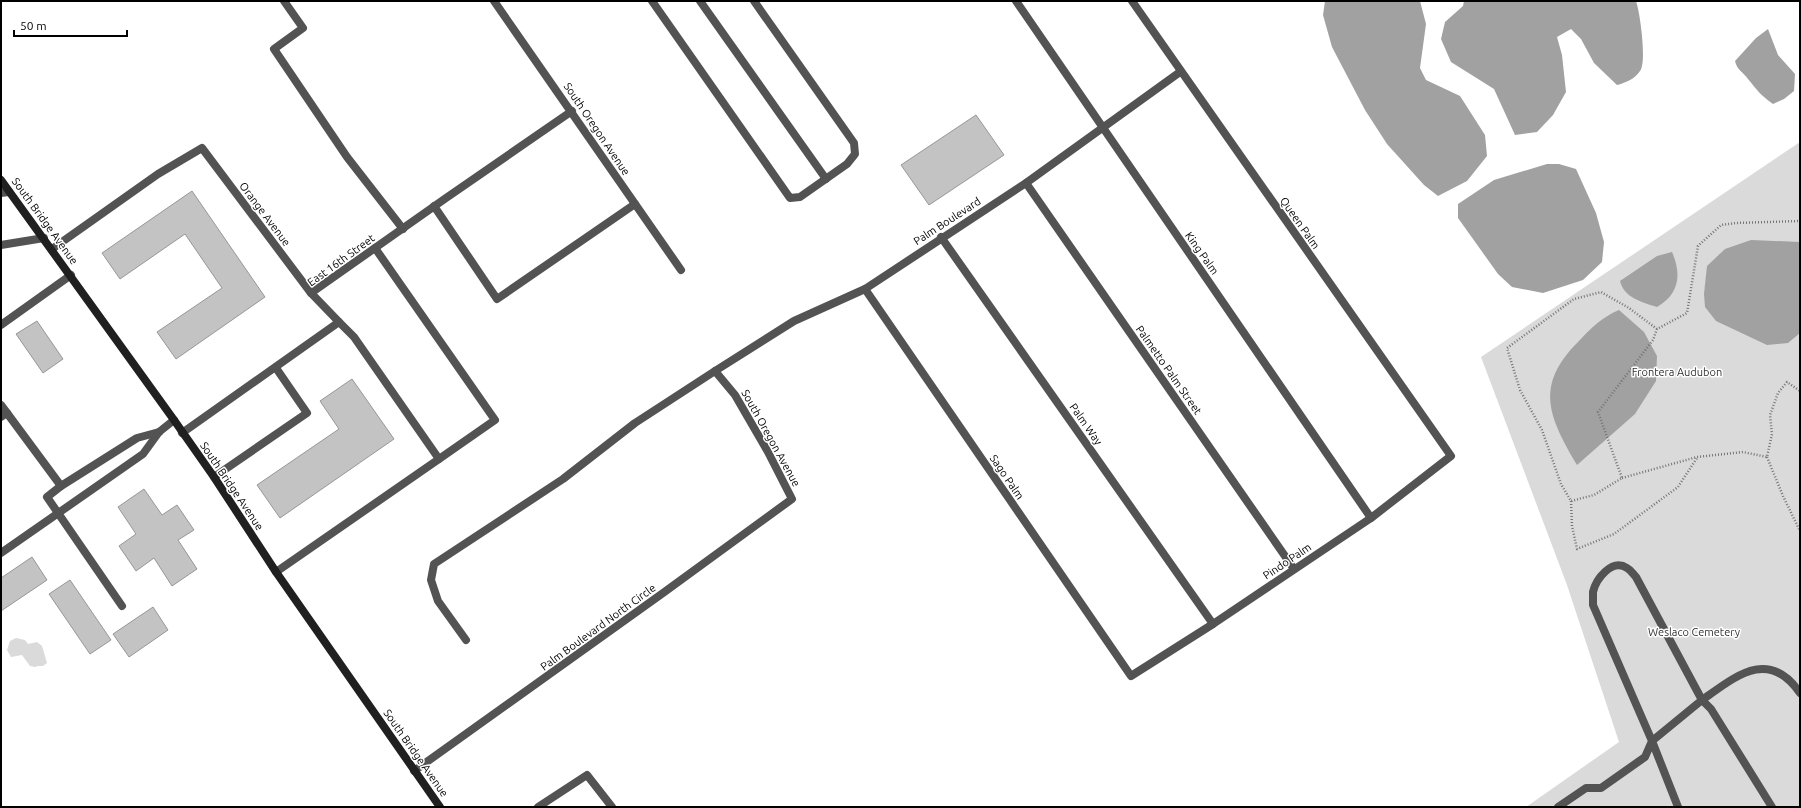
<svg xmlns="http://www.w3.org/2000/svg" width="1801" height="808" font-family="Ubuntu,sans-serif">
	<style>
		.green { fill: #dadada }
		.water { fill: #a1a1a1 }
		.building { fill: #c3c3c3; stroke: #979797 }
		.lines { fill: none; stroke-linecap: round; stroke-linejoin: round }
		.path { stroke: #757575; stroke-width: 2.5; stroke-dasharray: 1 2; stroke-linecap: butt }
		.lane { stroke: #535353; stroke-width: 8 }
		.street { stroke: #535353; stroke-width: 8 }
		.secondary { stroke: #202020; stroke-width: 8 }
		.labels { text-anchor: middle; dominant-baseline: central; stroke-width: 3; stroke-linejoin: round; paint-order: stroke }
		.street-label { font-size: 11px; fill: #000; stroke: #fff }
		.park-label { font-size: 11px; fill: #313131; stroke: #fff }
	</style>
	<rect width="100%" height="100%" fill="#fff"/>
	<g class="green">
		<path d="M1800 142V807H1526L1619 742 1567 585 1481 357Z"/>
		<path d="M16 638 25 640 28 644 37 642 42 646 47 663 43 666H38L35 667 30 666 22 655 11 657 7 650 10 641Z"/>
	</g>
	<g class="water">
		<path d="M1325 1H1420L1426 24 1420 68 1426 80 1460 96 1485 135 1487 156 1467 181 1438 196 1424 185 1387 144 1365 110 1332 47 1323 15Z"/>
		<path d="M1464 1H1636C1640 12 1647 62 1640 71 1635 79 1625 83 1617 85L1594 63 1581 39 1571 29 1557 37 1562 55 1566 92 1553 115 1537 132 1515 135 1494 89 1451 62 1441 39 1445 22 1463 6Z"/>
		<path d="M1768 29 1778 55 1795 74 1794 91 1784 99 1773 104C1760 95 1757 90 1748 79 1743 72 1737 70 1735 61L1756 38Z"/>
		<path d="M1547 164H1559L1576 169 1596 213 1604 242 1602 262 1583 280 1543 293 1512 287 1498 274 1458 218V204L1494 180Z"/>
		<path d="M1751 240 1800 242V333L1788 343 1767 345 1716 321 1705 307 1704 294 1707 266 1725 249Z"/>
		<path d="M1672 252C1682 275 1679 294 1657 307 1642 302 1624 298 1620 281L1657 256Z"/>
		<path d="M1619 310 1644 332 1657 356 1656 381 1635 414 1577 465C1549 417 1534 386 1578 342 1590 329 1602 317 1619 310Z"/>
	</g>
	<g class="building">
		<path d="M976 115 1004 155 929 205 901 165Z"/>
		<path d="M192 191 265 297 176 359 157 332 222 288 185 234 120 279 102 253Z"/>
		<path d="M37 321 63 359 43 373 16 334Z"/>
		<path d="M352 379 394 439 280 518 257 485 339 429 320 401Z"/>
		<path d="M144 489 162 515 177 505 194 530 178 540 197 569 172 586 154 558 136 571 119 546 136 534 118 507Z"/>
		<path d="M32 557 47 580 1 611V578Z"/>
		<path d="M70 580 111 640 90 654 49 594Z"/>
		<path d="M153 607 168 630 129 657 113 634Z"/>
	</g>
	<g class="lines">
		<g class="path">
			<path d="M1657 329 1629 308 1601 292 1574 299 1507 348 1520 390 1542 430 1561 484 1571 501 1594 495 1622 478 1598 412 1653 340 1657 329 1687 313 1698 246 1721 225 1736 223 1800 221"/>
			<path d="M1767 457 1783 496 1800 531"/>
			<path d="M1622 478 1697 457 1743 452 1767 457 1772 434 1770 415 1778 393 1787 382 1800 391"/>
			<path d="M1571 501 1572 526 1577 549 1614 534 1678 487 1697 458"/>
		</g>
		<g class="lane">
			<path d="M652 1 790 198 800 197 847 164 855 154 854 143 754 1"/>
			<path d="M700 1 826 179"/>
			<path d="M1 193 9 192"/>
			<path d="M434 206 497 299 635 204"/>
			<path d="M1 245 44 238"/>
			<path d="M375 248 495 420 439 459"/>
			<path d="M1 325 71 275"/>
			<path d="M1 405 7 413 1 417"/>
			<path d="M7 413 61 486"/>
			<path d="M214 477 307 413 276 368"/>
			<path d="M1 553 143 454 159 432 174 420"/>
			<path d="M122 606 47 497 61 486 137 438 159 432"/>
			<path d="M538 807 587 775 612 807"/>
			<path d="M1558 807 1586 788H1601L1645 757 1652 741 1702 700 1636 577C1633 574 1631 570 1627 568 1612 558 1596 579 1593 592 1593 596 1593 601 1593 605L1652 741 1678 807"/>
			<path d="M1772 807 1711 709 1702 700C1735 677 1768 647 1800 693"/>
		</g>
		<g class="street">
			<path d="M284 1 303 28 274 49 347 157 403 229"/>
			<path d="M494 1 681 270"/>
			<path d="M1016 1 1371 518"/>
			<path d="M1026 183 1294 569"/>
			<path d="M941 237 1213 624"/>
			<path d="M52 249 158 174 202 148 311 293"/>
			<path d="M865 289 1131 676 1213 624 1371 518 1451 456 1132 1"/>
			<path d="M182 433 339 322 311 293 446 198 572 111"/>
			<path d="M276 572 439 459 354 337 339 322"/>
			<path d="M466 640 438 601 431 580 434 564 563 479 635 423 715 371 794 321 865 289 1026 183 1180 72"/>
			<path d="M414 771 663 593 792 499 768 452 735 395 715 371"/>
		</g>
		<path class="secondary" d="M1 180 174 420 214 477 276 572 440 807"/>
	</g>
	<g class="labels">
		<g class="street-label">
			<text transform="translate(597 129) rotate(56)">South Oregon Avenue</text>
			<text transform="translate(265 214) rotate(53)">Orange Avenue</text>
			<text transform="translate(45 221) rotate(54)">South Bridge Avenue</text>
			<text transform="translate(947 221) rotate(-33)">Palm Boulevard</text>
			<text transform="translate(1300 223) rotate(55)">Queen Palm</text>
			<text transform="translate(1202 253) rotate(55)">King Palm</text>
			<text transform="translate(341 260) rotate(-36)">East 16th Street</text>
			<text transform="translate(1169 370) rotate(55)">Palmetto Palm Street</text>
			<text transform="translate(1086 424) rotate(55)">Palm Way</text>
			<text transform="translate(771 438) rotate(61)">South Oregon Avenue</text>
			<text transform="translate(1007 477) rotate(56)">Sago Palm</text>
			<text transform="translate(232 486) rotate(56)">South Bridge Avenue</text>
			<text transform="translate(1287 561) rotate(-34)">Pindo Palm</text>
			<text transform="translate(598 627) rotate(-36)">Palm Boulevard North Circle</text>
			<text transform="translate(416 753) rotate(55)">South Bridge Avenue</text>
		</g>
		<g class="park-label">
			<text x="1677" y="372">Frontera Audubon</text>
			<text x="1694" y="632">Weslaco Cemetery</text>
		</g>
	</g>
	<rect width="1801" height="808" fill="none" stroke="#000000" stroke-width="4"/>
	<path d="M14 30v6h113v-6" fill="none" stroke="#000000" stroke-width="2"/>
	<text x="20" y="30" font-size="12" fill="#000000" stroke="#ffffff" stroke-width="3" paint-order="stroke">50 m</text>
</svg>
